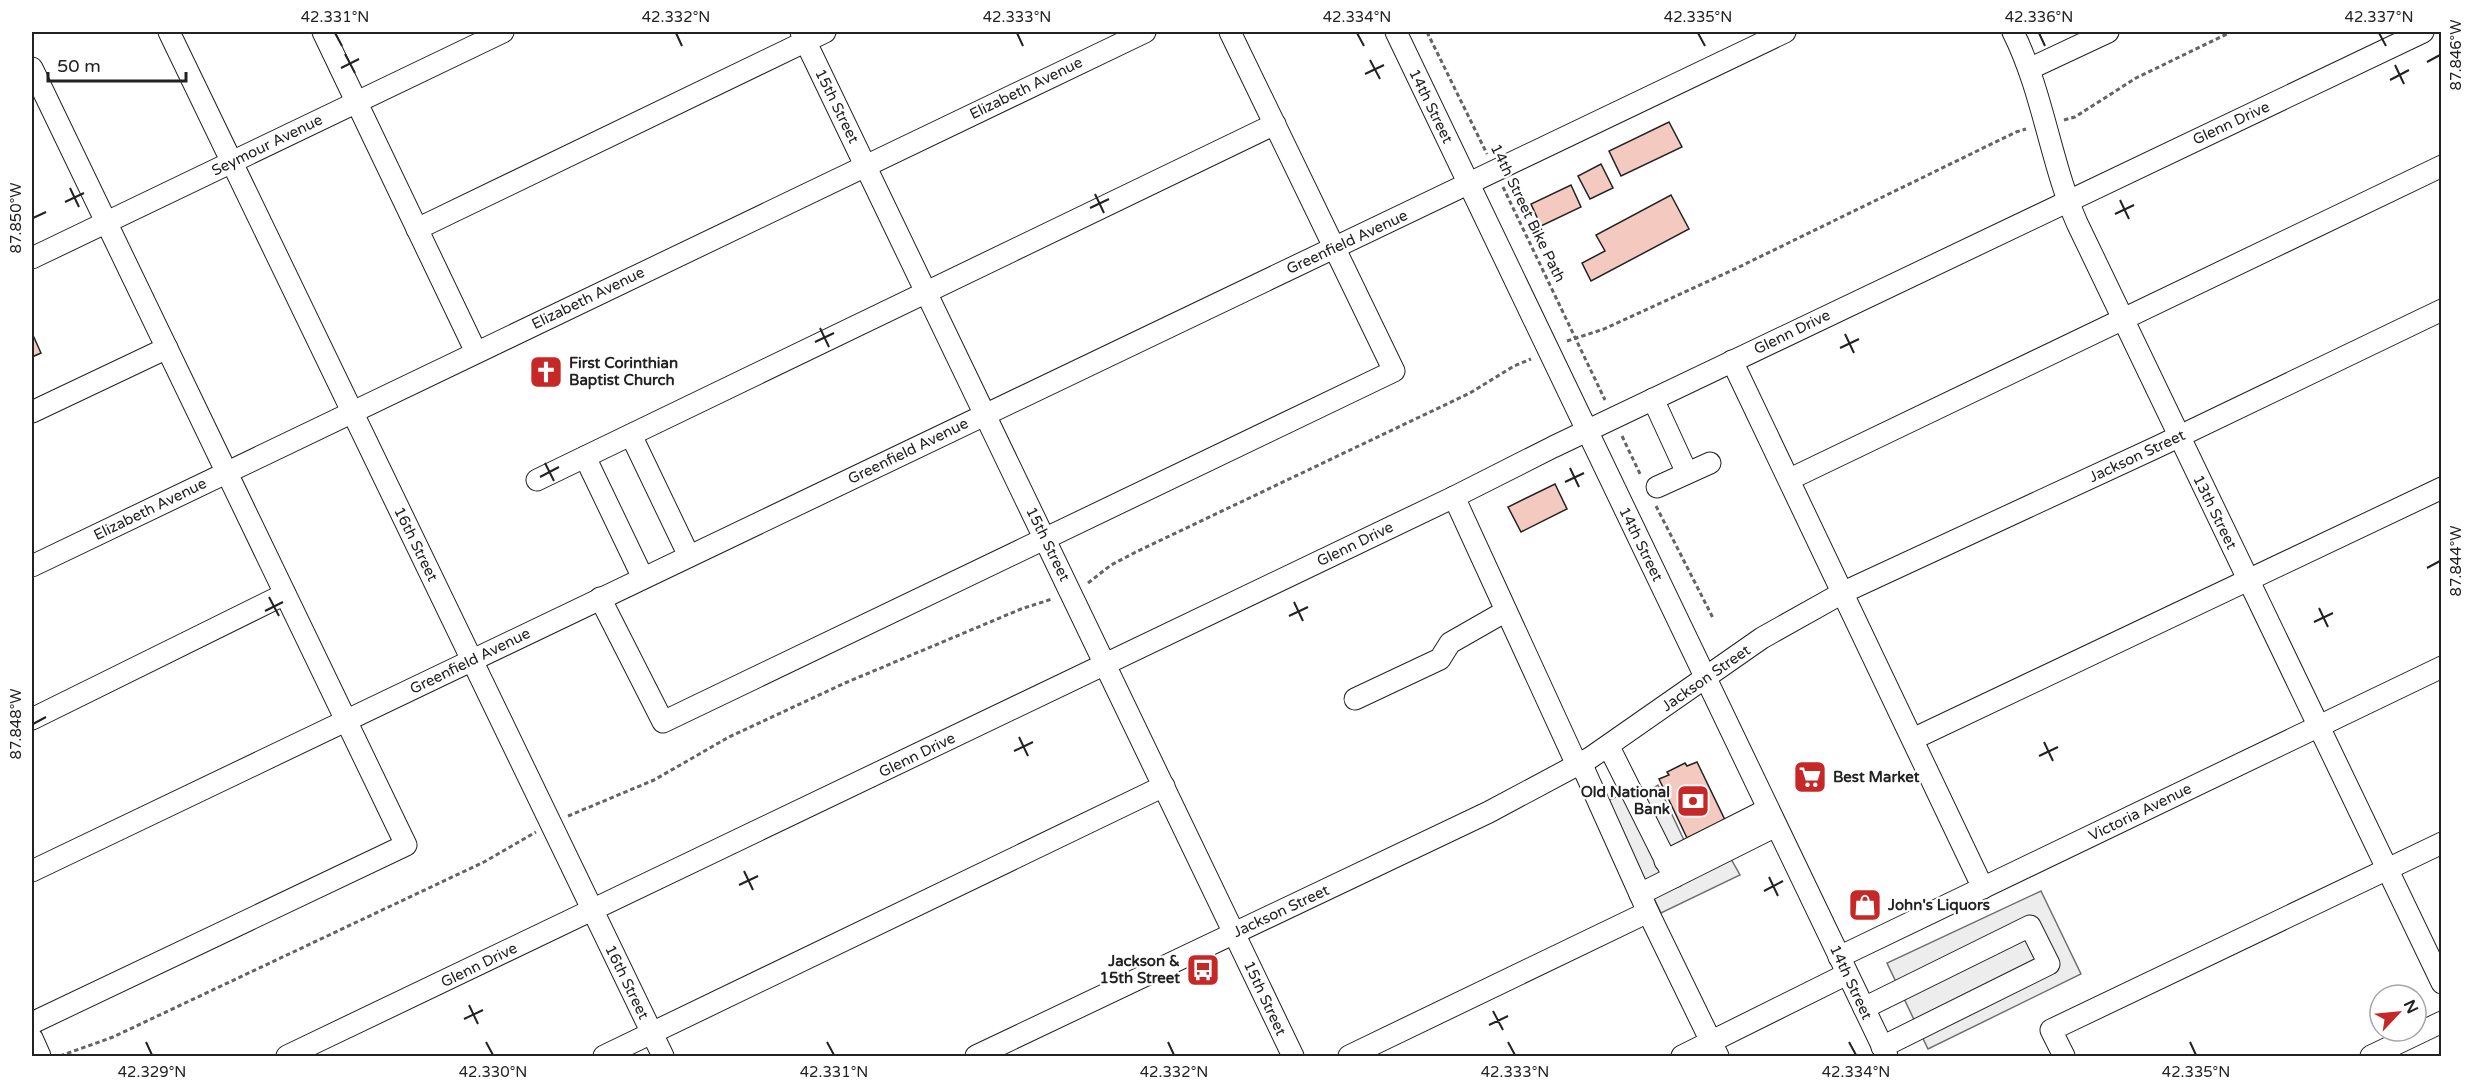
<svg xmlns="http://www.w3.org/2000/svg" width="2473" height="1088" font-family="'Varela Round',sans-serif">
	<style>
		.parking { fill: #ededed; stroke: #6f6f6f; stroke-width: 1.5 }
		.building { fill: #f3c9c0; stroke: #222; stroke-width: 1.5 }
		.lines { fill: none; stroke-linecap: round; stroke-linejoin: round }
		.minor-casing { stroke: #222; stroke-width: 23 }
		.path { stroke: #646464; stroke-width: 3; stroke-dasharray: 4.5 3; stroke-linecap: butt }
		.minor { stroke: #fff; stroke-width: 21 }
		.ticks { fill: none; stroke: #222; stroke-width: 2 }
		.labels { text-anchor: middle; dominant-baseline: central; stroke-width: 4.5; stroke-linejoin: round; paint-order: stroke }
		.street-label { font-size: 15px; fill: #222; stroke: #fff }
		.poi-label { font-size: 15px; font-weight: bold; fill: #222; stroke: #fff; text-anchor: start }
		.neatline { fill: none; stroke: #222; stroke-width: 2 }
		.ticks-label { font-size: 15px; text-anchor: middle; fill: #222 }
	</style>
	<rect width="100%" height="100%" fill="#fff"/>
	<g class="parking">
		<path d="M1658 785 1700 874 1731 859 1740 875 1661 913 1607 801 1620 795 1645 793Z"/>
		<path d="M2041 891 2081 974 1928 1049 1887 963Z"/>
	</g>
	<g class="building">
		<path d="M1669 122 1682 147 1621 176 1609 151Z"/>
		<path d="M1601 164 1613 188 1590 199 1578 176Z"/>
		<path d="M1571 185 1581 207 1541 226 1531 204Z"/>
		<path d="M1671 195 1689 229 1591 281 1582 263 1605 251 1596 235Z"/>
		<path d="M32 333 41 353 32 357Z"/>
		<path d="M1555 484 1567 509 1521 532 1508 507Z"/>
		<path d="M1697 762 1725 820 1687 838 1659 779 1669 775 1667 772 1685 763 1687 766Z"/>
	</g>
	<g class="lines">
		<g class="minor-casing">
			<g id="minor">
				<path d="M169 32 663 1056"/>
				<path d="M323 32 476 352"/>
				<path d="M801 32 1293 1056"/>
				<path d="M1396 32 1887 1056"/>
				<path d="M2013 32C2043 92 2050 161 2077 223L2442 983"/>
				<path d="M32 68 406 845 32 1023"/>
				<path d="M2029 69 2108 32"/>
				<path d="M417 229 825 32"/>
				<path d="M32 258 503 32"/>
				<path d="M1732 361 1983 888"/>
				<path d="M1653 399 1687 473"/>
				<path d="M32 412 167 348"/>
				<path d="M631 435 689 556"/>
				<path d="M585 457 643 578"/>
				<path d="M1790 479 2442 166"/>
				<path d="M537 480 1275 124"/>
				<path d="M1657 487 1710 463"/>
				<path d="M1454 497 1577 765"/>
				<path d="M32 566 1145 32"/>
				<path d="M600 598 663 722 1394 371 1230 32"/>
				<path d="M1355 699 1440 659 1450 643 1506 611"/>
				<path d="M32 719 285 594"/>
				<path d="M1913 739 2442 488"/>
				<path d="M1609 747 1674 877"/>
				<path d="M1581 763 1648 912 1718 1056"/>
				<path d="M1665 861 1768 809"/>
				<path d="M32 871 1785 32"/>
				<path d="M1640 894 1776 826"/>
				<path d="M1839 957 2442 667"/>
				<path d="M1864 1008 2030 926 2049 964 1882 1047"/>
				<path d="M32 1038 40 1056"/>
				<path d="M287 1056 1454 497 1553 447 2423 32"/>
				<path d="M604 1056 1164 786"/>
				<path d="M976 1056 1489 812 1590 758 1762 638 1844 592 2157 447 2442 310"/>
				<path d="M1349 1056 1648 912"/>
				<path d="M1682 1056 1847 974"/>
				<path d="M2064 1056 2051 1030 2442 843"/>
				<path d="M2371 1056 2442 1022"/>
			</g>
		</g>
		<g class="path">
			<path d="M1427 32 1487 154"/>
			<path d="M2064 120 2075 117 2136 78 2231 32"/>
			<path d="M1503 187 1605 400"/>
			<path d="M1567 341 1604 329 1737 268 2016 132 2026 129"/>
			<path d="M1622 436 1641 476"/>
			<path d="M1656 506 1713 618"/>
			<path d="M1088 583 1111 565 1138 551 1470 393 1514 366 1531 359"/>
			<path d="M568 816 654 780 729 737 845 683 1021 609 1052 599"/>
			<path d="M60 1056 113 1037 484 862 536 832"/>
		</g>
		<use href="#minor" class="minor"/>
	</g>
	<path class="ticks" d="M335 33 342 46M676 33 682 46M1017 33 1023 46M1357 33 1364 46M1698 33 1705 46M2039 33 2045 46M2379 33 2386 46M345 54 355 73M1370 60 1380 79M2427 62 2440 55M2395 65 2404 84M341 68 359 59M1365 74 1384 65M2390 80 2409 70M70 188 79 207M1095 194 1104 213M2120 200 2129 219M65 202 84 193M1090 208 1109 199M2115 214 2134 205M33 218 46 212M820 328 829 347M1845 334 1854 353M815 342 834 333M1840 348 1859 339M545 463 554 481M1570 468 1579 487M540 477 559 467M1565 482 1584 473M2427 568 2440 561M269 597 279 616M1294 602 1303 621M2319 608 2328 627M265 611 283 602M1289 616 1308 607M2314 622 2333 613M33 724 46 717M1019 737 1028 756M2044 742 2053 761M1014 751 1033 742M2039 756 2058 747M744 871 753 890M1769 877 1778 896M739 885 758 876M1764 891 1783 881M469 1005 478 1024M1493 1011 1503 1030M464 1019 483 1010M1489 1025 1508 1016M146 1042 152 1055M486 1042 493 1055M827 1042 834 1055M1168 1042 1174 1055M1508 1042 1515 1055M1849 1042 1856 1055M2190 1042 2196 1055"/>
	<defs>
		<g id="church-square" transform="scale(1.725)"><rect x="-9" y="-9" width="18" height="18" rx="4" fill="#c62828" stroke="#fff"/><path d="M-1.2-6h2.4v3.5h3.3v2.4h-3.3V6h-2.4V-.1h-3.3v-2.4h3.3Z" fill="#fff"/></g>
		<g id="supermarket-square" transform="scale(1.725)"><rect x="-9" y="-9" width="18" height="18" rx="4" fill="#c62828" stroke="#fff"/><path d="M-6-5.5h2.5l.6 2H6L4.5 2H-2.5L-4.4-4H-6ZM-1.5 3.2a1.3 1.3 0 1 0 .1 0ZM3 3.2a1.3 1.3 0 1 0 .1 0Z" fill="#fff"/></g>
		<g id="bank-square" transform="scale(1.725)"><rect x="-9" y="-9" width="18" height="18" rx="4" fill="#c62828" stroke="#fff"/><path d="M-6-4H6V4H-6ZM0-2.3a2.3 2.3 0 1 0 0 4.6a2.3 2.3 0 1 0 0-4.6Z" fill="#fff"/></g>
		<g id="shop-square" transform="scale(1.725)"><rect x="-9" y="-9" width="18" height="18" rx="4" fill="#c62828" stroke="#fff"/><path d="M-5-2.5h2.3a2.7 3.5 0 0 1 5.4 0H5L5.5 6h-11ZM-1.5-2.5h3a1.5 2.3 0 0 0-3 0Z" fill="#fff"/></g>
		<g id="bus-square" transform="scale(1.725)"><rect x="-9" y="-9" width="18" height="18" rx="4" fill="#c62828" stroke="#fff"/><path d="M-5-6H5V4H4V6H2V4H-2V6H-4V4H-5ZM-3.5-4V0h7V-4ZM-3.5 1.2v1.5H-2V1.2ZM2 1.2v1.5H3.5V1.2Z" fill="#fff"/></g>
	</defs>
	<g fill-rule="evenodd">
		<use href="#church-square" x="546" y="372"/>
		<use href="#supermarket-square" x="1810" y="777"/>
		<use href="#bank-square" x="1693" y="801"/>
		<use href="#shop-square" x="1865" y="905"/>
		<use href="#bus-square" x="1203" y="970"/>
	</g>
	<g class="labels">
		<g class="street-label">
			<text transform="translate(1026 88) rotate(-26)">Elizabeth Avenue</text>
			<text transform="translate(837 106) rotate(64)">15th Street</text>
			<text transform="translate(1431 106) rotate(64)">14th Street</text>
			<text transform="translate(2231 123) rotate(-25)">Glenn Drive</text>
			<text transform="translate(267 145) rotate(-26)">Seymour Avenue</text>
			<text transform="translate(1528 213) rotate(64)">14th Street Bike Path</text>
			<text transform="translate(1347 242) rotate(-25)">Greenfield Avenue</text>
			<text transform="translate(588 298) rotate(-26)">Elizabeth Avenue</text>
			<text transform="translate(1792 332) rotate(-26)">Glenn Drive</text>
			<text transform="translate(908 451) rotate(-26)">Greenfield Avenue</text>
			<text transform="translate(2137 456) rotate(-25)">Jackson Street</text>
			<text transform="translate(150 509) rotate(-26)">Elizabeth Avenue</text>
			<text transform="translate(2215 512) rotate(64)">13th Street</text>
			<text transform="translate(416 544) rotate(64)">16th Street</text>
			<text transform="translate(1048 544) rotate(64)">15th Street</text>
			<text transform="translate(1355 544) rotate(-26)">Glenn Drive</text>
			<text transform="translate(1641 544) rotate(64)">14th Street</text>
			<text transform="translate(470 661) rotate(-26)">Greenfield Avenue</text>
			<text transform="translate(1706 678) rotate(-35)">Jackson Street</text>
			<text transform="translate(917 755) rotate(-26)">Glenn Drive</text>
			<text transform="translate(2140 812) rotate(-26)">Victoria Avenue</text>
			<text transform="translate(1281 911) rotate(-25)">Jackson Street</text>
			<text transform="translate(479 965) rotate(-26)">Glenn Drive</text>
			<text transform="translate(627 982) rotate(64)">16th Street</text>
			<text transform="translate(1851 982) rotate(65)">14th Street</text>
			<text transform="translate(1265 998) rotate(65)">15th Street</text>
		</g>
		<g class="poi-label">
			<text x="569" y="363">First Corinthian<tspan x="569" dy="17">Baptist Church</tspan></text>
			<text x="1833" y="777">Best Market</text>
			<text x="1670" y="792" text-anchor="end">Old National<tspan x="1670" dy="17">Bank</tspan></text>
			<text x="1888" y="905">John's Liquors</text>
			<text x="1180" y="961" text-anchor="end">Jackson &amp;<tspan x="1180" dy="17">15th Street</tspan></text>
		</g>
	</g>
	<rect width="2473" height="1088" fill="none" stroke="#ffffff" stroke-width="66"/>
	<g transform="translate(2398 1013) rotate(64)"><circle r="28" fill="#ffffff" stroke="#a7a7a7" stroke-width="1.5"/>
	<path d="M0-4.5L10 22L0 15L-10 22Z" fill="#c62828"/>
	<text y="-9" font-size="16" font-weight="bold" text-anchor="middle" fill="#222222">N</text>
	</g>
	<path d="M48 72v9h138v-9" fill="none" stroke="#222222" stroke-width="3"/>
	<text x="57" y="72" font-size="18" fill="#222222" stroke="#ffffff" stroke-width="4.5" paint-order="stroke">50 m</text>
	<rect x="33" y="33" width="2407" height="1022" class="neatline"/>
	<g class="ticks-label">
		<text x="335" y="22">42.331°N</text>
		<text x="676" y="22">42.332°N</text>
		<text x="1017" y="22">42.333°N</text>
		<text x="1357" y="22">42.334°N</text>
		<text x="1698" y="22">42.335°N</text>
		<text x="2039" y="22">42.336°N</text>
		<text x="2379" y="22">42.337°N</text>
		<text transform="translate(2456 55) rotate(-90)" y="5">87.846°W</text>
		<text transform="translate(16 218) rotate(-90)" y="5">87.850°W</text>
		<text transform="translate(2456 561) rotate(-90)" y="5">87.844°W</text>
		<text transform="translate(16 724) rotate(-90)" y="5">87.848°W</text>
		<text x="152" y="1077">42.329°N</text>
		<text x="493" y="1077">42.330°N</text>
		<text x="834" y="1077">42.331°N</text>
		<text x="1174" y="1077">42.332°N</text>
		<text x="1515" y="1077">42.333°N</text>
		<text x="1856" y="1077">42.334°N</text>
		<text x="2196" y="1077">42.335°N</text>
	</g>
</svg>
